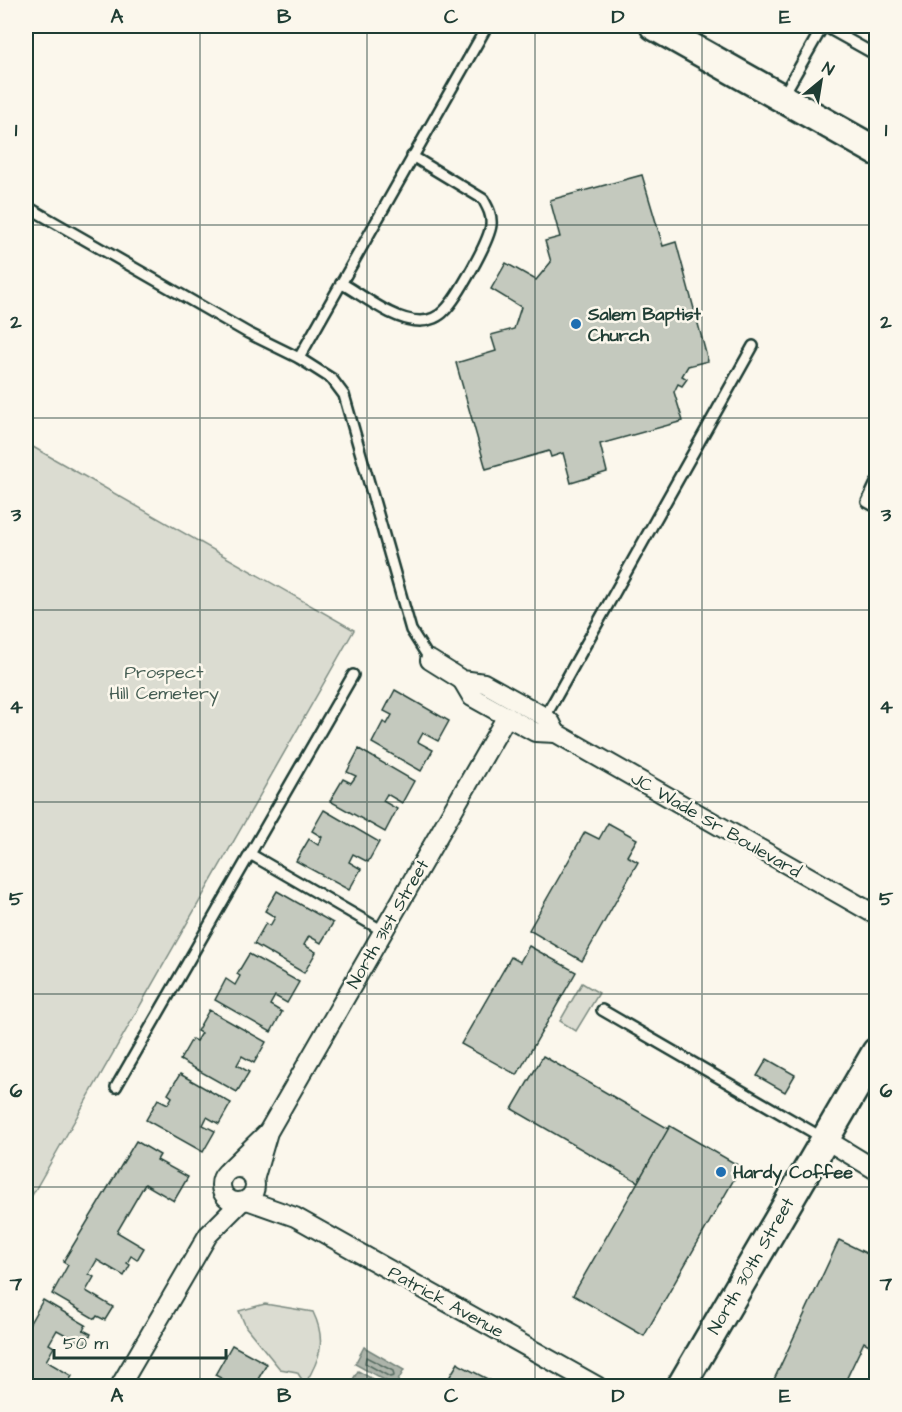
<svg xmlns="http://www.w3.org/2000/svg" width="902" height="1412" font-family="'Architects Daughter',sans-serif">
	<style>
		.green { fill: #dbdcd1; stroke: #7d8c82; stroke-width: 1.5 }
		.water { fill: #adb4aa; stroke: #74847b; stroke-width: 1.5 }
		.lines { fill: none; stroke-linecap: round; stroke-linejoin: round }
		.shore { stroke: #586d63; stroke-width: 1.5 }
		.building { fill: #c4c9be; stroke: #1f3d34; stroke-width: 1.5 }
		.service-casing { stroke: #1f3d34; stroke-width: 14 }
		.minor-casing { stroke: #1f3d34; stroke-width: 22 }
		.secondary-casing { stroke: #1f3d34; stroke-width: 32 }
		.service { stroke: #fbf7ec; stroke-width: 9 }
		.minor { stroke: #fbf7ec; stroke-width: 18 }
		.secondary { stroke: #fbf7ec; stroke-width: 27 }
		.grid { fill: none; stroke: #1f3d34; stroke-width: 1.5; stroke-opacity: 0.55 }
		.poi-dot { fill: #1f6fb2; stroke: #fbf7ec; stroke-width: 2 }
		.labels { text-anchor: middle; dominant-baseline: central; stroke-width: 5; stroke-linejoin: round; paint-order: stroke }
		.poi-label { font-size: 18px; font-weight: bold; fill: #1f3d34; stroke: #fbf7ec; text-anchor: start }
		.park-label { font-size: 18px; fill: #455d53; stroke: #fbf7ec }
		.street-label { font-size: 18px; fill: #1f3d34; stroke: #fbf7ec }
		.neatline { fill: none; stroke: #1f3d34; stroke-width: 2 }
		.grid-label { font-size: 20px; text-anchor: middle; font-weight: bold; fill: #1f3d34 }
	</style>
	<rect width="100%" height="100%" fill="#fbf7ec"/>
	<filter id="ink" filterUnits="userSpaceOnUse"><feTurbulence type="fractalNoise" baseFrequency=".0167" numOctaves="2"/><feDisplacementMap in="SourceGraphic" scale="12" xChannelSelector="R" yChannelSelector="G"/><feConvolveMatrix kernelMatrix="1 2 1 2 8 2 1 2 1" color-interpolation-filters="sRGB"/></filter>
	<g filter="url(#ink)">
		<g class="green">
			<path d="M26 443 354 630 26 1206Z"/>
			<path d="M582 983 599 993 576 1031 560 1021Z"/>
			<path d="M265 1304 313 1312C327 1341 320 1359 305 1384L297 1372 280 1369 246 1327 239 1311Z"/>
		</g>
		<g class="water">
			<path d="M364 1347 404 1370 395 1386 355 1364Z"/>
			<path d="M358 1371 385 1386H349Z"/>
		</g>
		<g class="lines">
			<path class="shore" d="M366 1357 393 1371 394 1376 390 1377 365 1363Z"/>
		</g>
		<g class="building">
			<path d="M642 175 663 246 676 242 708 361 688 366 682 376 687 379 682 386 678 384 674 392 683 421 600 444 607 472 571 483 563 453 551 457 549 451 486 469 456 363 496 351 491 335 514 329 521 307 491 289 506 263 536 280 551 262 545 241 560 237 550 200Z"/>
			<path d="M395 690 449 721 438 741 423 733 418 742 433 750 421 771 372 743 383 722 387 724 392 715 384 711Z"/>
			<path d="M359 749 414 781 402 803 387 794 383 801 397 809 385 832 330 801 343 779 351 783 356 776 347 772Z"/>
			<path d="M324 810 379 842 368 862 353 854 349 862 361 869 349 890 296 861 309 839 318 845 322 837 312 831Z"/>
			<path d="M608 823 637 839 627 856 638 862 582 961 529 930 585 832 599 839Z"/>
			<path d="M277 891 333 923 321 943 309 936 304 945 316 952 304 973 254 944 266 923 270 926 275 917 265 911Z"/>
			<path d="M529 946 576 972 517 1075 461 1044 511 957 520 962Z"/>
			<path d="M249 954 299 982 287 1003 275 996 270 1005 282 1012 271 1032 215 1000 226 979 235 985 240 976 237 974Z"/>
			<path d="M209 1010 266 1042 254 1063 242 1056 237 1065 249 1072 237 1092 180 1060 192 1039 196 1041 201 1033 197 1031Z"/>
			<path d="M543 1056 669 1129 638 1182 512 1109Z"/>
			<path d="M767 1059 795 1075 785 1092 757 1076Z"/>
			<path d="M180 1074 231 1103 219 1124 207 1117 203 1125 215 1131 203 1152 146 1120 158 1099 168 1104 172 1097 168 1094Z"/>
			<path d="M670 1126 741 1167 644 1336 573 1295Z"/>
			<path d="M136 1141 160 1155 157 1160 188 1177 174 1201 145 1184 117 1232 144 1248 137 1260 131 1256 127 1263 130 1265 124 1276 97 1260 89 1274 94 1277 86 1291 113 1307 105 1320 97 1316 95 1319 52 1294 68 1265 63 1262Z"/>
			<path d="M839 1240 876 1258V1354L871 1352 873 1347 864 1342 843 1386H771Z"/>
			<path d="M43 1300 86 1325 83 1330 91 1334 84 1345 57 1330 49 1344 54 1347 46 1361 72 1376 66 1386H26V1340L29 1333 26 1330Z"/>
			<path d="M232 1345 267 1364 254 1386H236L215 1375Z"/>
			<path d="M458 1363 460 1365 501 1386H444Z"/>
		</g>
		<g class="lines">
			<g class="service-casing">
				<g id="service">
					<path d="M824 26 876 55"/>
					<path d="M783 96 823 26"/>
					<path d="M26 206 248 333 299 358"/>
					<path d="M341 283C364 296 394 321 420 321 429 321 439 317 445 310 457 298 489 242 491 225 492 215 488 208 483 199L412 156"/>
					<path d="M876 483 867 502 876 507"/>
					<path d="M430 660 411 630 344 395 332 379 299 358 487 26"/>
					<path d="M545 717 753 346"/>
					<path d="M250 854 383 931"/>
					<path d="M602 1010 823 1138"/>
					<path d="M116 1087 353 675"/>
				</g>
			</g>
			<g class="minor-casing">
				<g id="minor">
					<path d="M430 660 462 680 484 683 545 717 551 723 556 733"/>
					<path d="M462 680 472 697 535 732 556 733 876 915"/>
					<path d="M825 1139 876 1170"/>
					<circle cx="238" cy="1185" r="17"/>
					<path d="M229 1170 267 1133"/>
					<path d="M254 1180 268 1132 507 716"/>
					<path d="M247 1200 295 1217 597 1386"/>
					<path d="M120 1386 208 1235 241 1202"/>
				</g>
			</g>
			<g class="secondary-casing">
				<g id="secondary">
					<path d="M654 26 876 151"/>
					<path d="M681 1386 876 1052"/>
				</g>
			</g>
			<use href="#service" class="service"/>
			<use href="#minor" class="minor"/>
			<use href="#secondary" class="secondary"/>
		</g>
	</g>
	<path class="grid" d="M200 26V1386M367 26V1386M535 26V1386M702 26V1386M26 225H876M26 418H876M26 610H876M26 802H876M26 994H876M26 1187H876"/>
	<g class="poi-dot">
		<circle cx="576" cy="324" r="6"/>
		<circle cx="721" cy="1172" r="6"/>
	</g>
	<g class="labels">
		<g class="poi-label">
			<text x="588" y="314">Salem Baptist<tspan x="588" dy="21">Church</tspan></text>
			<text x="733" y="1172">Hardy Coffee</text>
		</g>
		<g class="park-label">
			<text x="164" y="672">Prospect<tspan x="164" dy="21">Hill Cemetery</tspan></text>
		</g>
		<g class="street-label">
			<text transform="translate(716 825) rotate(30)">JC Wade Sr Boulevard</text>
			<text transform="translate(388 924) rotate(-60)">North 31st Street</text>
			<text transform="translate(751 1266) rotate(-60)">North 30th Street</text>
			<text transform="translate(446 1302) rotate(29)">Patrick Avenue</text>
		</g>
	</g>
	<rect width="902" height="1412" fill="none" stroke="#fbf7ec" stroke-width="66"/>
	<g transform="translate(821 81) rotate(30)" stroke="#fbf7ec" stroke-width="4.5" paint-order="stroke">
	<path d="M0-4.5L10 22L0 15L-10 22Z" fill="#1f3d34"/>
	<text y="-9" font-size="16" font-weight="bold" text-anchor="middle" fill="#1f3d34">N</text>
	</g>
	<path d="M54 1349v9h172v-9" fill="none" stroke="#1f3d34" stroke-width="3"/>
	<text x="63" y="1349" font-size="18" fill="#1f3d34" stroke="#fbf7ec" stroke-width="4.5" paint-order="stroke">50 m</text>
	<rect x="33" y="33" width="836" height="1346" class="neatline"/>
	<g class="grid-label">
		<text x="117" y="23">A</text>
		<text x="284" y="23">B</text>
		<text x="451" y="23">C</text>
		<text x="618" y="23">D</text>
		<text x="785" y="23">E</text>
		<text x="16" y="136">1</text>
		<text x="886" y="136">1</text>
		<text x="16" y="328">2</text>
		<text x="886" y="328">2</text>
		<text x="16" y="521">3</text>
		<text x="886" y="521">3</text>
		<text x="16" y="713">4</text>
		<text x="886" y="713">4</text>
		<text x="16" y="905">5</text>
		<text x="886" y="905">5</text>
		<text x="16" y="1097">6</text>
		<text x="886" y="1097">6</text>
		<text x="16" y="1290">7</text>
		<text x="886" y="1290">7</text>
		<text x="117" y="1402">A</text>
		<text x="284" y="1402">B</text>
		<text x="451" y="1402">C</text>
		<text x="618" y="1402">D</text>
		<text x="785" y="1402">E</text>
	</g>
</svg>
